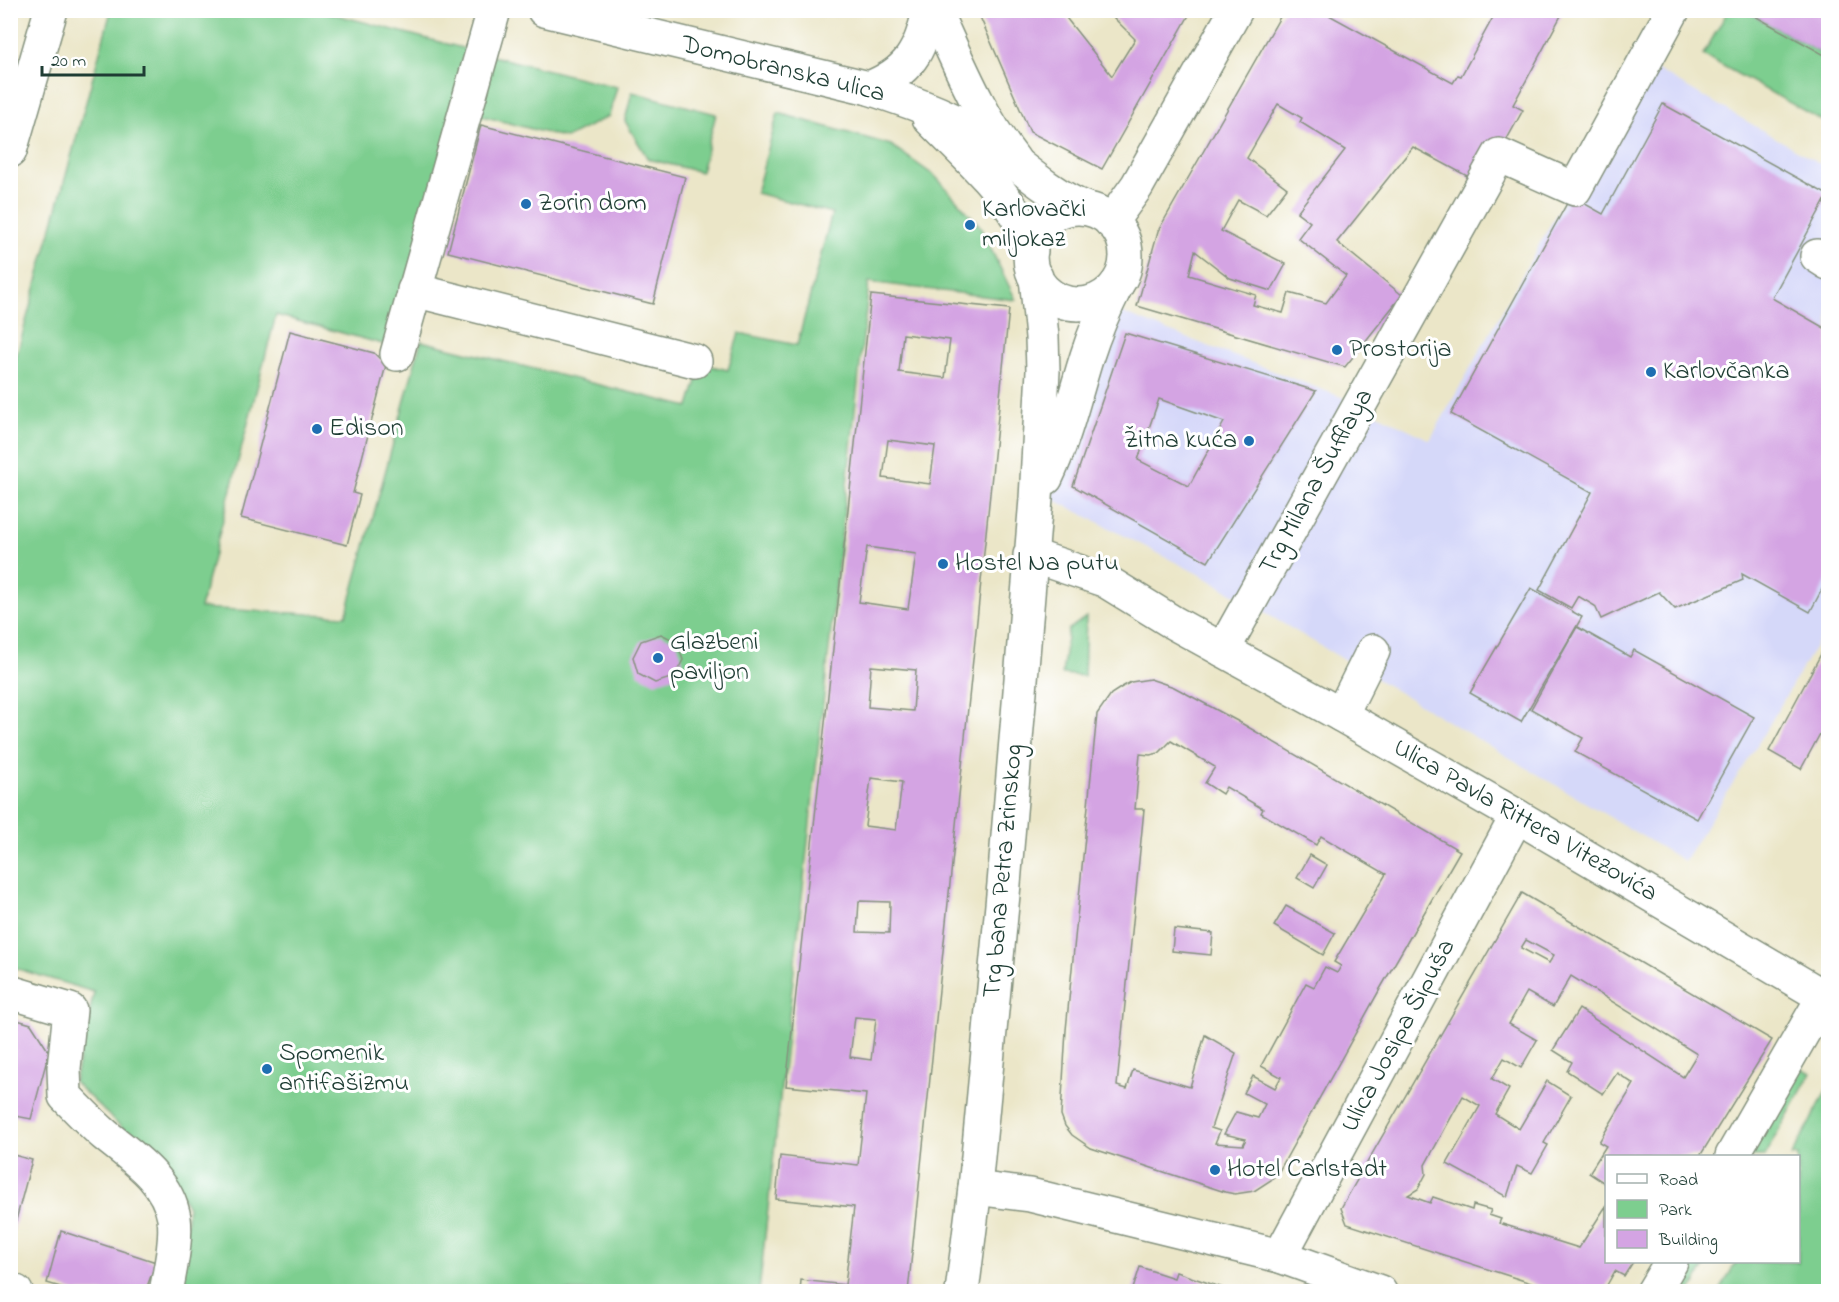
<svg xmlns="http://www.w3.org/2000/svg" width="1839" height="1302" font-family="'Indie Flower',sans-serif">
	<style>
		.built { fill: #d5d8f9 }
		.green { fill: #7dce8f; stroke: #4e8662; stroke-width: 1.5 }
		.building { fill: #d4a4e3; fill-rule: evenodd }
		.lines { fill: none; stroke-linecap: round; stroke-linejoin: round }
		.minor-casing { stroke: #85927e; stroke-width: 36 }
		.major-casing { stroke: #85927e; stroke-width: 36 }
		.minor { stroke: #fff; stroke-width: 33 }
		.major { stroke: #fff; stroke-width: 33 }
		.poi-dot { fill: #1f6fb2; stroke: #fff; stroke-width: 2 }
		.labels { text-anchor: middle; dominant-baseline: central; stroke-width: 6; stroke-linejoin: round; paint-order: stroke }
		.street-label { font-size: 26px; fill: #1f3d34; stroke: #fff }
		.poi-label { font-size: 26px; fill: #1f3d34; stroke: #fff; text-anchor: start }
	</style>
	<rect width="100%" height="100%" fill="#fff"/>
	<filter id="ink" filterUnits="userSpaceOnUse"><feTurbulence type="fractalNoise" baseFrequency=".0167" numOctaves="2"/><feDisplacementMap in="SourceGraphic" scale="12" xChannelSelector="R" yChannelSelector="G"/><feConvolveMatrix kernelMatrix="1 2 1 2 8 2 1 2 1" color-interpolation-filters="sRGB"/></filter>
	<filter id="wash" filterUnits="userSpaceOnUse"><feTurbulence type="fractalNoise" baseFrequency=".008" numOctaves="4" result="noise"/><feDisplacementMap in="SourceGraphic" scale="24" xChannelSelector="R" yChannelSelector="G"/><feGaussianBlur stdDeviation="1.35" result="paint"/><feColorMatrix in="noise" values="0 0 0 0 0 0 0 0 0 0 0 0 0 0 0 0 0 1.4 0 .05"/><feComposite in="paint" operator="in"/></filter>
	<g filter="url(#wash)">
		<rect width="100%" height="100%" fill="#ebe6c8"/>
		<path class="built" d="M1642 61 1828 168V624L1762 737 1684 861 1208 579 1051 498 1114 310 1349 400 1430 440Z"/>
		<g class="green">
			<path d="M1744 10 1828 57V124L1703 55 1728 11Z"/>
			<path d="M111 11H322L470 50 390 346 276 315 200 608 346 616 421 341 689 407 702 364 728 370 739 333 797 345 832 213 756 193 778 113 891 145 936 177 979 225 1016 300 869 282 759 1291H181L188 1207 170 1174 74 1082 94 992 11 967V376Z"/>
			<path d="M492 56 617 87 609 116 566 138 478 115Z"/>
			<path d="M632 92 716 114 701 172 648 159 625 121Z"/>
			<path d="M1086 617 1084 676 1062 674 1068 630Z"/>
			<path d="M1799 1067 1811 1073 1765 1156H1749Z"/>
			<path d="M1828 1088V1285L1825 1291H1720L1736 1262H1798V1156H1792Z"/>
			<path d="M1691 1262H1707L1691 1291H1675Z"/>
		</g>
		<g id="blocks">
			<g class="building">
				<path d="M977 10H1063L1067 19 1112 76 1135 39 1106 10H1192L1102 169 1030 132Z"/>
				<path d="M1284 10H1320L1453 83 1458 75 1461 76 1497 10H1564L1513 105 1523 110 1482 184 1413 147 1337 242 1402 295 1345 367 1137 306 1158 231ZM1278 104 1302 118 1300 122 1345 150 1297 212 1310 222 1298 238 1346 276 1326 303 1289 293 1283 313 1253 305 1256 295 1189 275 1195 251 1230 278 1271 291 1286 264 1221 231 1238 200 1266 215 1287 188 1247 158Z"/>
				<path d="M1744 10H1828V57Z"/>
				<path d="M1663 104 1828 195 1772 298 1828 330V578L1810 612 1742 574 1743 580 1675 609 1659 592 1601 619 1595 606 1578 596 1571 608 1539 590 1592 492 1451 414 1571 196 1603 214Z"/>
				<path d="M481 125 685 177 653 304 448 252Z"/>
				<path d="M871 295 1009 309 908 1292H800L801 1280 845 1285 854 1207 776 1199 780 1156 858 1165 866 1094 786 1086ZM903 334 950 340 945 378 899 372ZM888 440 935 446 930 484 883 478ZM867 547 916 554 908 609 859 602ZM871 666 916 670 913 711 868 707ZM871 778 902 782 896 830 865 826ZM859 901 890 902 889 933 857 932ZM855 1017 876 1019 871 1060 850 1057Z"/>
				<path d="M290 331 374 353 386 365 353 493 360 495 347 545 241 518Z"/>
				<path d="M1125 333 1316 391 1208 562 1073 486ZM1159 399 1224 422 1189 486 1138 460Z"/>
				<path d="M1531 588 1582 617 1521 722 1470 693Z"/>
				<path d="M1577 627 1630 657 1634 650 1754 717 1697 819 1575 752 1583 738 1531 709Z"/>
				<path d="M661 634 677 642 683 660 674 677 655 683 638 674 633 657 641 641Z"/>
				<path d="M1821 654 1828 658V719L1801 769 1769 751Z"/>
				<path d="M1150 679 1174 687 1241 723 1460 851 1380 989 1279 1171 1271 1180 1254 1191 1235 1194 1225 1192 1091 1148 1072 1135 1065 1126 1061 1115 1066 1030 1097 714 1111 694 1122 687 1131 682ZM1171 741 1215 767 1205 783 1222 794 1226 787 1263 809 1261 813 1316 845 1321 836 1386 874 1334 962 1341 966 1337 973 1325 967 1314 987 1306 983 1261 1066 1281 1077 1275 1088 1253 1076 1244 1093 1265 1104 1258 1118 1236 1112 1224 1134 1246 1139 1243 1145 1215 1143 1220 1131 1211 1128 1236 1053 1205 1035 1190 1087 1133 1070 1127 1089 1117 1086 1144 809H1135L1140 754 1150 755 1159 753Z"/>
				<path d="M1310 855 1327 865 1314 888 1297 878Z"/>
				<path d="M1522 893 1772 1040 1700 1156H1606V1184L1589 1173 1606 1146 1599 1142 1634 1084 1617 1073 1603 1094 1567 1071 1572 1062 1553 1050 1579 1009 1683 1077 1697 1054 1571 976 1553 1007 1527 992 1509 1024 1537 1040 1521 1068 1504 1058 1492 1079 1509 1089 1495 1114 1519 1129 1547 1081 1571 1096 1544 1143 1548 1145 1532 1173 1517 1166 1507 1197 1447 1164 1480 1106 1463 1096 1425 1165 1426 1174 1418 1189 1408 1195 1430 1203 1433 1197 1472 1210 1473 1205 1491 1210 1489 1215 1501 1219 1499 1223 1579 1248 1606 1206V1262H1633L1624 1276 1615 1271 1603 1292H1559L1347 1224 1341 1208ZM1526 940 1554 955 1549 963 1521 948Z"/>
				<path d="M1286 906 1335 933 1323 955 1274 926Z"/>
				<path d="M1174 929 1213 933 1211 955 1172 951Z"/>
				<path d="M10 1018 31 1024 49 1052 31 1119 10 1115Z"/>
				<path d="M10 1154 32 1160 11 1239H10Z"/>
				<path d="M61 1231 156 1262 145 1292H77L47 1283Z"/>
				<path d="M1140 1267 1174 1278 1176 1272 1235 1292H1132Z"/>
			</g>
		</g>
	</g>
	<g filter="url(#ink)">
		<use href="#blocks" fill-opacity="0" stroke="#85927e" stroke-width="1.5"/>
		<g class="lines">
			<g class="minor-casing">
				<g id="minor">
					<path d="M934 10C958 61 979 115 1014 160"/>
					<path d="M869 88C909 72 921 51 929 10"/>
					<path d="M10 151 51 10"/>
					<path d="M1111 222 1137 186 1236 10"/>
					<path d="M1817 256 1828 263"/>
					<path d="M414 290 695 361"/>
					<path d="M397 354 494 10"/>
					<path d="M1030 555 1104 580 1174 623 1341 715 1517 816 1824 997"/>
					<path d="M1223 650 1499 155 1575 189 1673 10"/>
					<path d="M1341 715 1373 651"/>
					<path d="M10 992 70 1010 64 1068 65 1096C78 1109 91 1123 105 1135 133 1158 167 1179 174 1218 177 1240 170 1270 166 1292"/>
					<path d="M1732 1156 1828 989"/>
					<path d="M975 1188 1030 1195 1280 1256 1380 1292"/>
					<path d="M1280 1256 1517 816"/>
					<path d="M10 1290 16 1292"/>
					<path d="M1653 1292 1671 1262"/>
				</g>
			</g>
			<g class="major-casing">
				<g id="major">
					<path d="M544 10 869 88C902 99 942 112 971 130 1010 155 1041 190 1084 208"/>
					<path d="M929 118C959 149 998 183 1019 220 1024 229 1027 241 1031 251"/>
					<circle cx="1078" cy="256" r="48"/>
					<path d="M1046 478C1065 439 1074 397 1087 356 1095 331 1105 308 1117 284"/>
					<path d="M962 1292 975 1188 1004 884 1036 499 1043 371 1042 337 1036 277"/>
				</g>
			</g>
			<use href="#minor" class="minor"/>
			<use href="#major" class="major"/>
		</g>
	</g>
	<g class="poi-dot">
		<circle cx="526" cy="204" r="6"/>
		<circle cx="970" cy="225" r="6"/>
		<circle cx="1337" cy="350" r="6"/>
		<circle cx="1651" cy="372" r="6"/>
		<circle cx="317" cy="429" r="6"/>
		<circle cx="1249" cy="441" r="6"/>
		<circle cx="943" cy="564" r="6"/>
		<circle cx="658" cy="658" r="6"/>
		<circle cx="267" cy="1069" r="6"/>
		<circle cx="1215" cy="1170" r="6"/>
	</g>
	<g class="labels">
		<g class="street-label">
			<text transform="translate(783 70) rotate(14)">Domobranska ulica</text>
			<text transform="translate(1317 482) rotate(-61)">Trg Milana Šufflaya</text>
			<text transform="translate(1525 821) rotate(30)">Ulica Pavla Rittera Vitezovića</text>
			<text transform="translate(1004 871) rotate(-85)">Trg bana Petra Zrinskog</text>
			<text transform="translate(1399 1036) rotate(-62)">Ulica Josipa Šipuša</text>
		</g>
		<g class="poi-label">
			<text x="538" y="204">Zorin dom</text>
			<text x="982" y="210">Karlovački<tspan x="982" dy="30">miljokaz</tspan></text>
			<text x="1349" y="350">Prostorija</text>
			<text x="1663" y="372">Karlovčanka</text>
			<text x="329" y="429">Edison</text>
			<text x="1237" y="441" text-anchor="end">Žitna kuća</text>
			<text x="955" y="564">Hostel Na putu</text>
			<text x="670" y="643">Glazbeni<tspan x="670" dy="30">paviljon</tspan></text>
			<text x="279" y="1054">Spomenik<tspan x="279" dy="30">antifašizmu</tspan></text>
			<text x="1227" y="1170">Hotel Carlstadt</text>
		</g>
	</g>
	<rect width="1839" height="1302" fill="none" stroke="#fff" stroke-width="36"/>
	<rect x="1605" y="1155" width="195" height="108" fill="#ffffff" stroke="#a5b1ae" stroke-width="1.5"/>
	<rect x="1617" y="1174" width="30" height="9" fill="#ffffff" stroke="#a5b1ae" stroke-width="1.5"/>
	<text x="1659" y="1185" font-size="18" fill="#1f3d34">Road</text>
	<rect x="1617" y="1200" width="30" height="18" fill="#7dce8f" stroke="#a5b1ae" stroke-width="1.5"/>
	<text x="1659" y="1215" font-size="18" fill="#1f3d34">Park</text>
	<rect x="1617" y="1230" width="30" height="18" fill="#d4a4e3" stroke="#a5b1ae" stroke-width="1.5"/>
	<text x="1659" y="1245" font-size="18" fill="#1f3d34">Building</text>
	<path d="M42 66v9h102v-9" fill="none" stroke="#1f3d34" stroke-width="3"/>
	<text x="51" y="66" font-size="18" fill="#1f3d34" stroke="#ffffff" stroke-width="4.5" paint-order="stroke">20 m</text>
</svg>
